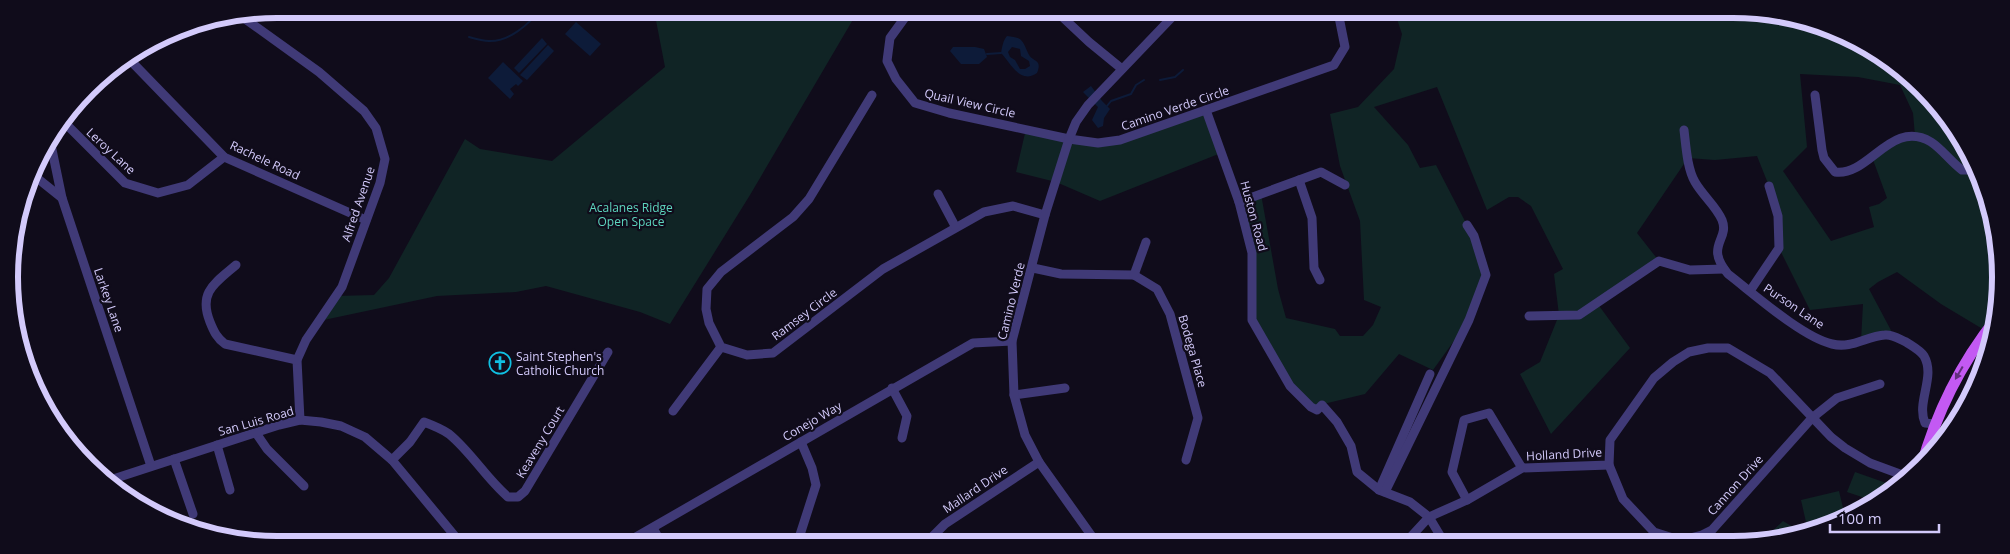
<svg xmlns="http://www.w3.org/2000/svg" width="2010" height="554" font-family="'Open Sans',sans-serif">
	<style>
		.green { fill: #102425; fill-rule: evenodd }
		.water { fill: #0d1b39; fill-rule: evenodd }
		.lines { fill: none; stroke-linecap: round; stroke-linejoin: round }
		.stream { stroke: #0d1b39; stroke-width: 2 }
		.minor { stroke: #403a77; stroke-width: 9 }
		.major { stroke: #c359f3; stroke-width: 11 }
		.oneway { fill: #612f7c }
		.labels { text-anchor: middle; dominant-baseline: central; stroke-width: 4.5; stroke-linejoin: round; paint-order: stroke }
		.street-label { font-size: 12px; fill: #d3cafb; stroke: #100c1b }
		.park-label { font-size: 12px; fill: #5dd5be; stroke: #100c1b }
		.poi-label { font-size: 12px; fill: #d3cafb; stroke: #100c1b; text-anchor: start }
		.rim { fill: none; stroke: #d3cafb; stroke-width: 6 }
	</style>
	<rect width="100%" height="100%" fill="#100c1b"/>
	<g class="green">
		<path d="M654 10 858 11 750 195 670 324 640 312 546 286 516 292 437 296 319 321 336 296 374 295 389 278 465 139 480 149 552 161 665 67Z"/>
		<path d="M1395 13 1785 14 1882 54 1956 128 1996 224V319L1986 331 1941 304 1897 272 1878 282 1869 289 1894 336 1861 341 1863 304 1810 310 1779 248 1769 186 1757 156 1715 160 1688 158 1637 233 1659 261 1597 303 1630 348 1551 434 1520 374 1540 362 1559 315 1554 274 1563 269 1531 206 1518 197H1509L1487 210 1437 87 1374 107 1408 145 1420 168 1436 165 1467 225 1486 275 1469 320 1433 370 1399 354 1365 394 1311 407 1290 386 1252 320V253L1239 202 1261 194 1278 289 1286 318 1335 329 1340 336H1363L1373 325 1381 307 1364 300 1360 221 1340 166 1330 114 1358 107 1394 69 1402 34ZM1800 74 1858 77 1900 85 1913 113 1915 136 1896 139 1872 157 1887 198 1879 204 1869 207 1874 227 1831 241 1783 171 1807 147Z"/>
		<path d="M1206 110 1221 153 1100 201 1056 182 1016 172 1026 129 1098 143Z"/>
		<path d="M1855 472 1892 485 1890 490 1874 501 1847 492Z"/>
		<path d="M1839 491 1844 512 1854 502 1866 507 1851 518 1768 543H1760L1783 521 1793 527 1840 517 1842 514 1806 522 1801 500Z"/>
	</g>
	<g class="water">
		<path d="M576 22 601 44 590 56 565 34Z"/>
		<path d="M1007 36C1023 38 1022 40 1028 53 1032 63 1043 58 1037 73 1020 85 1010 62 1001 53 1002 48 1003 40 1007 36ZM1012 47 1020 49 1021 56 1029 61 1030 66 1025 69H1020L1015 60 1010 57 1008 52Z"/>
		<path d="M542 38 547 44 519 73 514 68Z"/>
		<path d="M548 45 554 51 527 80 520 75Z"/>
		<path d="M953 47H975L984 49 987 57 979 64H961L950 51Z"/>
		<path d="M503 62 523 81 518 86 516 84 510 89 514 94 510 99 488 78Z"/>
		<path d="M1091 86 1102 101 1110 109 1104 118 1103 126 1098 128 1092 120 1098 107 1083 92Z"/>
	</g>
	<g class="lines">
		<g class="stream">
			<path d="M469 37C476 39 483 41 489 41 509 42 529 24 540 10"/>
			<path d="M987 54 1001 53"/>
			<path d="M1160 80 1175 77 1183 70"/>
			<path d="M1107 106 1111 101 1131 94 1136 85 1144 80"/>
			<path d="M1791 536C1804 526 1837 521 1855 515"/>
		</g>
		<g class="minor">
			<path d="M915 11 906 16 890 38 887 61 896 79 915 103 949 113 1069 139 1098 143 1120 140 1334 65 1345 47 1338 12"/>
			<path d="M1056 11 1089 42 1122 69"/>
			<path d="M241 16 319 72 364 111 376 128 385 159 380 183 342 287 306 340 297 360 300 420"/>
			<path d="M128 58 224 157 366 220"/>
			<path d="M872 95 809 199 793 217 721 272 707 289 706 309 709 323 721 347 747 355 773 353 883 269 984 212 1013 206 1045 215"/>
			<path d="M1815 95 1822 150 1824 158 1835 172C1869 177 1891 118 1931 142 1942 149 1951 162 1962 170H1974"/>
			<path d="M1206 110 1239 202 1252 253V320L1290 386 1311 407 1317 410 1322 405 1337 422 1351 446 1357 472 1379 490 1410 502 1429 517 1444 542"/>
			<path d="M64 122 125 183 158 193 188 185 224 157"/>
			<path d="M1684 130C1686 146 1687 168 1695 182 1703 196 1716 206 1722 220 1730 240 1704 245 1728 274 1754 294 1802 337 1832 344 1852 349 1866 336 1885 335 1892 334 1899 339 1906 342 1912 346 1920 350 1924 356 1936 377 1916 402 1925 423L1935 424"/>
			<path d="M50 140 62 198 151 466"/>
			<path d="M32 174 62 198"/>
			<path d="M1299 180 1312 218 1314 268 1320 280"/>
			<path d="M938 194 955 226"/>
			<path d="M1239 202 1321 172 1345 185"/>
			<path d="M236 265C215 283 198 292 210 322 214 332 217 338 225 344L297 360"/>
			<path d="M1033 268 1061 274 1134 275 1157 289 1170 314 1198 418 1186 460"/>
			<path d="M1134 275 1146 242"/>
			<path d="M1750 291 1779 248 1778 216 1769 186"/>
			<path d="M1529 316 1579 315 1659 261 1690 270 1724 269"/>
			<path d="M892 388 907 416 902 438"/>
			<path d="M1014 395 1065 388"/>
			<path d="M673 411 721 347"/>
			<path d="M256 433 267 449 304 486"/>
			<path d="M217 445 230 490"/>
			<path d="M174 459 193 514"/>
			<path d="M392 460 410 442 424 422C432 425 442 429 449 434 471 452 486 478 508 497H518L525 491 608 352"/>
			<path d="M1609 465 1623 499 1654 532 1676 539H1686L1702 535 1712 530 1812 418 1837 398 1880 384"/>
			<path d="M107 481 279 425 300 420 321 422 341 426 365 437 392 460 459 541"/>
			<path d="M1379 490 1430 374"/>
			<path d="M1385 492 1469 320 1486 275 1474 236 1467 225"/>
			<path d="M1467 500 1452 472 1464 420 1489 413 1522 468"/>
			<path d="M653 528 660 541"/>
			<path d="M629 541 973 343 1012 341"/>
			<path d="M798 541 816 485 812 468 801 442"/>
			<path d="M928 541 945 524 1039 462"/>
			<path d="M1096 542 1039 462 1025 435 1014 395 1012 341 1045 215 1069 139 1076 122 1088 105 1177 12"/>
			<path d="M1406 542 1429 517 1467 500 1522 468 1609 465 1610 440 1654 378 1673 362 1689 352 1708 348H1728L1770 373 1831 437 1845 448 1870 463 1908 477"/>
		</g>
		<path class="major" d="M1921 468C1936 413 1961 363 1996 319"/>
	</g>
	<defs><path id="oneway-solid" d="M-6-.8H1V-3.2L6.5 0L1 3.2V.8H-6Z" transform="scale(1.25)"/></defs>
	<use class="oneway" href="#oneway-solid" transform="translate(1959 373) rotate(120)"/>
	<defs>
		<g id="church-ring" transform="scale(1.125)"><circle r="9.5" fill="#100c1b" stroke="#10c0e2" stroke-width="1.5"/><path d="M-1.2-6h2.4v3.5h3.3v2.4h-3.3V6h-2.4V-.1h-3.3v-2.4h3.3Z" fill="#10c0e2"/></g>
	</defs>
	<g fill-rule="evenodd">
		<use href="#church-ring" x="500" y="363"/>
	</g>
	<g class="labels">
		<g class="street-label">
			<text transform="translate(970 103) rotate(13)">Quail View Circle</text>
			<text transform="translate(1175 108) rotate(-19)">Camino Verde Circle</text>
			<text transform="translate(111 151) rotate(43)">Leroy Lane</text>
			<text transform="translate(265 160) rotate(25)">Rachele Road</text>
			<text transform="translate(358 204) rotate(-71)">Alfred Avenue</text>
			<text transform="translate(1254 216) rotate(75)">Huston Road</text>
			<text transform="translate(109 300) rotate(71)">Larkey Lane</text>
			<text transform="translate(1011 301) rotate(-76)">Camino Verde</text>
			<text transform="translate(1794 306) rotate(34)">Purson Lane</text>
			<text transform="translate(804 314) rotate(-37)">Ramsey Circle</text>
			<text transform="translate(1193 351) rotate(74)">Bodega Place</text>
			<text transform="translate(256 421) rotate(-16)">San Luis Road</text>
			<text transform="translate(812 421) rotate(-30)">Conejo Way</text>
			<text transform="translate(540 442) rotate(-59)">Keaveny Court</text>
			<text transform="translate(1564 454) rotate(-3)">Holland Drive</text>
			<text transform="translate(1735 485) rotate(-48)">Cannon Drive</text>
			<text transform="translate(975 489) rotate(-34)">Mallard Drive</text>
		</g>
		<g class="park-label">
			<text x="631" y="207">Acalanes Ridge<tspan x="631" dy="14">Open Space</tspan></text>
		</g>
		<g class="poi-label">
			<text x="516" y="356">Saint Stephen's<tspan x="516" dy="14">Catholic Church</tspan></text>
		</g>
	</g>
	<path d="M0 0H2010V554H0ZM277 18H1733A259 259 0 0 1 1992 277V277A259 259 0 0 1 1733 536H277A259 259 0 0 1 18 277V277A259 259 0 0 1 277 18Z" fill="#100c1b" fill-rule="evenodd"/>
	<path class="rim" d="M277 18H1733A259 259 0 0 1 1992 277V277A259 259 0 0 1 1733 536H277A259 259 0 0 1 18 277V277A259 259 0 0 1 277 18Z"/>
	<path d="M1830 524v8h109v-8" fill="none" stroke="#d3cafb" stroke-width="2.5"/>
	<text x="1838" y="524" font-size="15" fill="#d3cafb" stroke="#100c1b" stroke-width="4" paint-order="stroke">100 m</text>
</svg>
